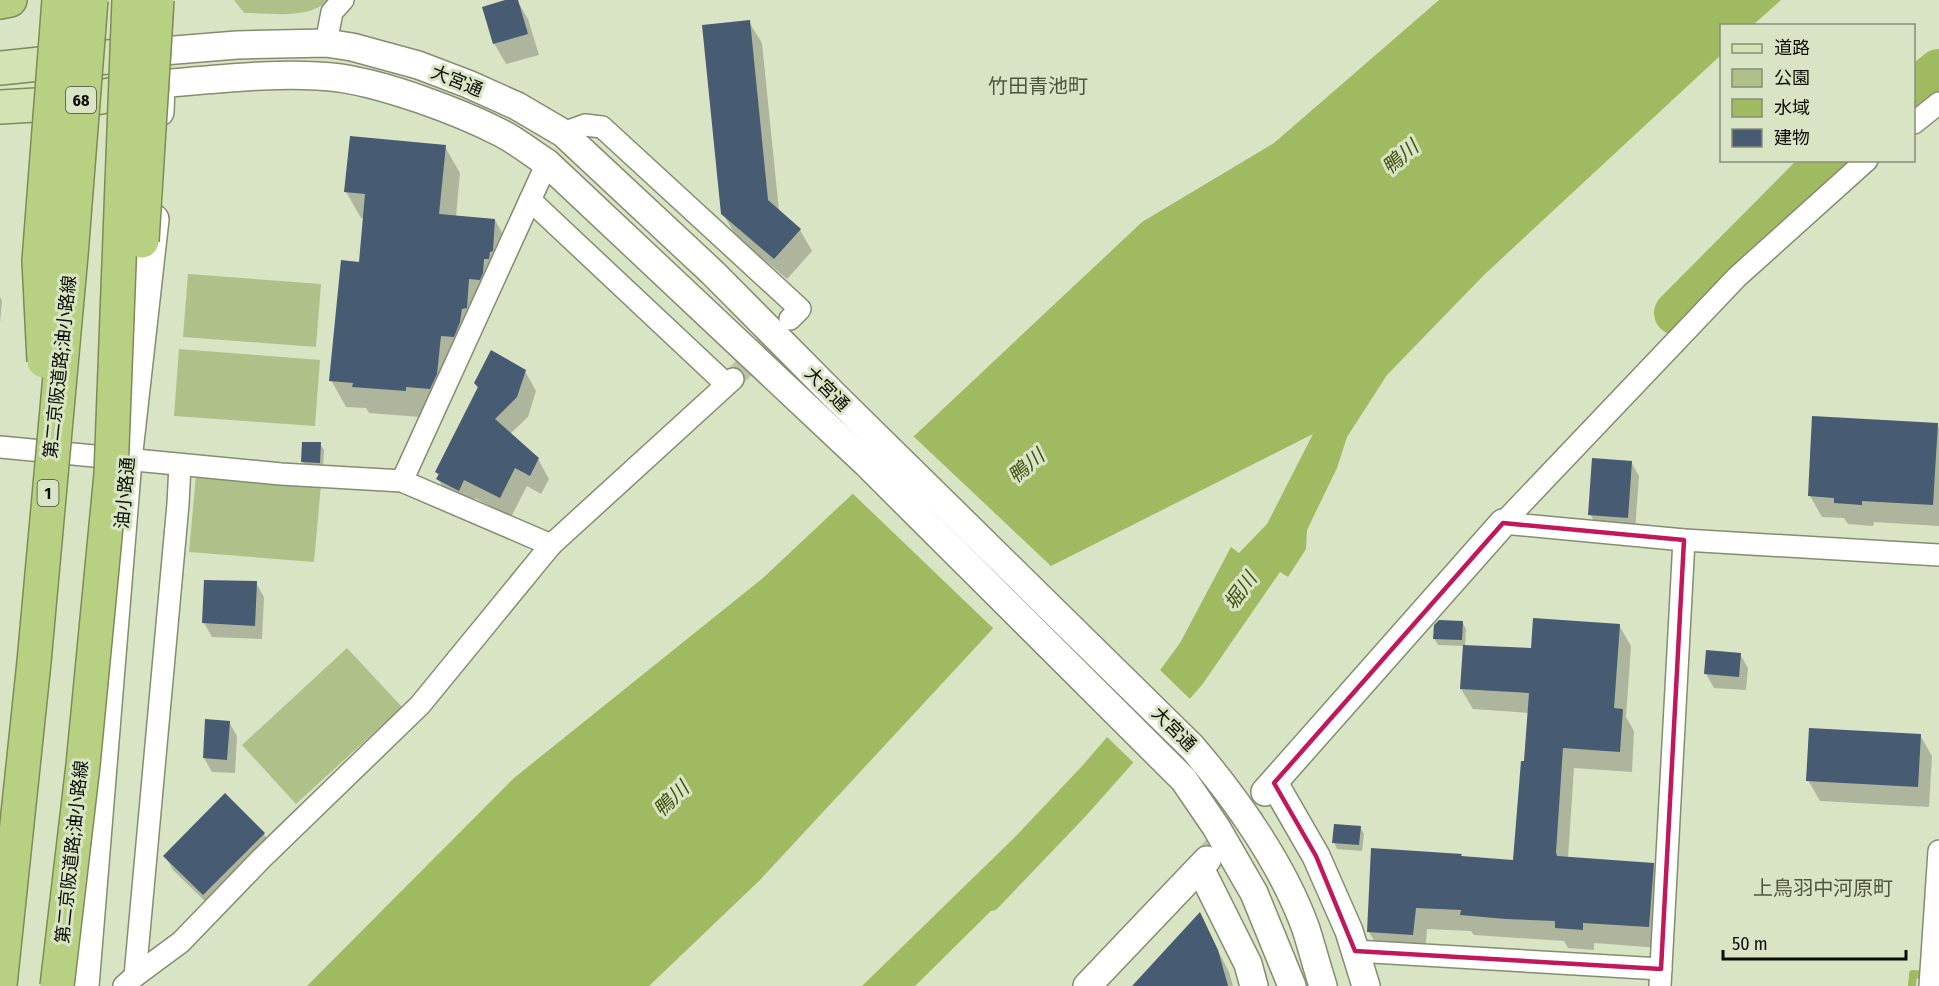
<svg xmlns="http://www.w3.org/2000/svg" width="1939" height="986" font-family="'Fira Sans Condensed','Noto Sans JP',sans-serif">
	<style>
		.green { fill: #afc189 }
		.water { fill: #a0ba62 }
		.pier { fill: #d9e4c4 }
		.shadow { fill: #0003 }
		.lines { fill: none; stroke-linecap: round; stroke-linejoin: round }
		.stream { stroke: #a0ba62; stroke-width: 8 }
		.river { stroke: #a0ba62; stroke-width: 44 }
		.building { fill: #475b72 }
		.minor-tunnel { stroke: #bac4a7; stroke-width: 21; stroke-dasharray: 21 10; stroke-linecap: butt }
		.tertiary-tunnel { stroke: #bac4a7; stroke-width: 27; stroke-dasharray: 27 14; stroke-linecap: butt }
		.minor-casing { stroke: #838d6f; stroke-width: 24 }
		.tertiary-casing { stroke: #838d6f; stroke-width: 30 }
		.primary-casing { stroke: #7b8c56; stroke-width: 36 }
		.motorway-casing { stroke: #7b8c56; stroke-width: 36 }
		.minor { stroke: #fff; stroke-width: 21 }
		.tertiary { stroke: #fff; stroke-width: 27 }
		.primary { stroke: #d4e3b4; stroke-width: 33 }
		.motorway { stroke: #b8d082; stroke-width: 33 }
		.motorway-bridge-casing { stroke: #7b8c56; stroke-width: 36; stroke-linecap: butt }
		.motorway-bridge { stroke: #b8d082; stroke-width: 33 }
		.marked { fill: none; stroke: #c2185b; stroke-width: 4.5; stroke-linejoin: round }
		.labels { text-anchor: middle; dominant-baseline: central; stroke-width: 6; stroke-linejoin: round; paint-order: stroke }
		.shield { fill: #d9e4c4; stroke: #484e3e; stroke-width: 1.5 }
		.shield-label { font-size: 16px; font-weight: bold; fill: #0a0d04 }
		.street-label { font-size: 18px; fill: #0a0d04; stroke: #d9e4c4 }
		.neighbourhood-label { font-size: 20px; fill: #4d563b; stroke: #d9e4c4 }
		.water-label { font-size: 20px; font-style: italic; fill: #3f500f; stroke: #d9e4c4 }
	</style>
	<rect width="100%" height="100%" fill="#d9e4c4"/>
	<g class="green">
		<path d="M234 0H329C307 20 273 13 244 13Z"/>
		<path d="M188 274 321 284 316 347 183 337Z"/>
		<path d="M179 349 320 360 315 426 174 416Z"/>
		<path d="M196 475 321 485 314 562 189 552Z"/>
		<path d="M347 648 402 707 296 804 242 745Z"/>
	</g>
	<path class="water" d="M1439 0H1781L1753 25 1722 26 1721 55 1484 275 1387 375 1347 437 1337 468 1307 530 1306 549 1288 577 1280 572 1202 685 1085 817 996 910 991 911 915 986H862L1014 838 1083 765 1133 707 1180 643 1231 547 1239 553 1267 524 1313 434 1051 566 760 880 649 986H307L514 778 763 578 1142 222 1274 143Z"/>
	<g class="pier">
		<path d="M911 434 1053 568 995 630 850 491Z"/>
		<path d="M1158 668 1192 701 1136 765 1105 735 1131 705Z"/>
	</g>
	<g class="shadow">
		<path d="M510 0H517L528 19 539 55 506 64 494 43Z"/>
		<path d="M749 22 762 43 779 211 800 230 812 251 787 279 735 235 723 213Z"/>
		<path d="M445 147 460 173 456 217 495 220 510 247 507 277 505 278 504 285H498L497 300 495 305H483L481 334 476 335 475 349 469 362 455 361 451 401 445 415 421 413 420 417 369 413 366 408 346 407 331 380 361 264 365 219 361 218 346 192Z"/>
		<path d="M0 297 2 301 0 323Z"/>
		<path d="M525 371 536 391 528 417 510 434 538 459 549 479 541 494 527 486 511 517 475 498 470 509 449 498 438 479 439 476 436 472 478 389 475 383Z"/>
		<path d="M1937 424 1939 428V526L1874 522 1873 526 1848 524 1844 518 1822 517 1810 496Z"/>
		<path d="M320 444 324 450 323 470 306 469 303 462Z"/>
		<path d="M1631 462 1639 476 1635 531 1598 528 1590 514Z"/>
		<path d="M256 583 264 597 262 639 212 637 204 623Z"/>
		<path d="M1462 622 1466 629 1465 646 1532 650 1619 625 1631 646 1626 717 1634 731 1632 772 1574 768 1568 858 1653 864 1665 885 1660 948 1594 943V950L1568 948 1564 941 1474 935 1471 931 1427 929 1425 955 1381 952 1369 932 1461 855 1462 857 1515 862 1529 713 1473 709 1461 689 1464 646 1438 645 1434 638Z"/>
		<path d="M1740 654 1748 668 1746 690 1714 688 1706 674Z"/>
		<path d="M229 722 237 736 235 773 212 772 204 758Z"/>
		<path d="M1920 735 1932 756 1929 807 1820 801 1808 780Z"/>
		<path d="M1360 827 1364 834 1362 851 1337 849 1334 842Z"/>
		<path d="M264 834 272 848 212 908 173 870 165 856Z"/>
		<path d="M1200 915 1229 972 1233 986H1134Z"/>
	</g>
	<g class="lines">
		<path class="stream" d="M1912 986 1913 974 1929 975"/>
		<g class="river">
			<path d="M1914 91 1939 71"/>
			<path d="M1676 313 1828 160"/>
		</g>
	</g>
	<g class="building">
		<path d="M505 0H518L528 34 493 44 482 7Z"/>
		<path d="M750 20 768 200 801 229 774 259 721 214 702 25Z"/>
		<path d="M350 136 446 145 439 214 495 219 493 251 490 252 489 259H484L483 273 480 280 469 279 467 308 462 309 460 322 454 337 441 336 437 374 430 389 406 387V391L352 387 353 383 329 381 341 260 359 262 365 194 344 192Z"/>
		<path d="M491 350 526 370 517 397 495 419 539 458 530 476 515 468 500 498 464 480 459 491 436 479 439 474 435 472 478 387 474 383Z"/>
		<path d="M1812 416 1938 423 1933 505 1862 501V505L1834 503V498L1808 496Z"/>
		<path d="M302 442H321L320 463 301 462Z"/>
		<path d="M1592 458 1632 461 1628 518 1588 515Z"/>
		<path d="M204 580 257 581 255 626 202 623Z"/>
		<path d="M1533 618 1620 624 1614 708 1623 709 1620 752 1563 748 1556 852 1557 856 1654 863 1649 927 1583 923V930L1555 928V921L1506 919 1460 915 1461 910 1416 908 1413 935 1367 932 1371 848 1462 854 1461 856 1513 860 1521 761H1524L1529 693 1460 689 1463 645 1531 648Z"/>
		<path d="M1439 620 1463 621 1462 640 1433 639 1434 625Z"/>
		<path d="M1706 650 1741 653 1739 677 1704 674Z"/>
		<path d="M205 719 230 721 227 760 203 758Z"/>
		<path d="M1809 728 1921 734 1918 787 1806 781Z"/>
		<path d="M225 793 265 833 203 895 163 856Z"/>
		<path d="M1334 824 1361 826 1359 845 1332 843Z"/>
		<path d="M1200 912 1218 950 1228 986H1132Z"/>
	</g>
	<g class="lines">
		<path class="minor-tunnel" d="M733 379 785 325"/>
		<path class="tertiary-tunnel" d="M1209 857 1265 792"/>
		<g class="minor-casing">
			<g id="minor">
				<path d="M326 43 332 12 343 0"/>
				<path d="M1914 123 1939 103"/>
				<path d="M563 133 585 125 602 127 800 309 790 319"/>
				<path d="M530 200 726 384"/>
				<path d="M0 447 281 474 402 481 551 545"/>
				<path d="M402 481 547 163"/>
				<path d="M1503 523 1737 277 1867 160"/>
				<path d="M1503 523 1684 540 1939 555"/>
				<path d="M1355 951 1661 969"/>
				<path d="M135 976 181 942 261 859 420 705 551 545 733 379"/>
				<path d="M124 986 135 976 178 504 180 465"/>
				<path d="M1660 986 1684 540"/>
				<path d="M1930 986 1939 851"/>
			</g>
		</g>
		<g class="tertiary-casing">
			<g id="tertiary">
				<path d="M163 51 237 45 326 43 352 47 418 65 468 84 517 106 563 133 713 273 835 396 1192 747C1236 798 1283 865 1306 929 1312 948 1317 967 1323 986"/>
				<path d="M160 112 161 84C217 79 285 71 340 78 387 85 458 111 501 133 517 141 531 153 547 163L866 463 1184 780 1216 827 1254 893 1292 986"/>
				<path d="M1274 783 1316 856 1349 931 1366 986"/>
				<path d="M1265 792 1503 523"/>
				<path d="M1200 868 1248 964 1254 986"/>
				<path d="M85 986 128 460 155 219"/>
				<path d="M1087 986 1207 860"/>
			</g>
		</g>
		<g class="primary-casing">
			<g id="primary">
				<path d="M0 68 156 52"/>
				<path d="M0 107 71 103 154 86"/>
			</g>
		</g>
		<g class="motorway-casing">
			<path id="motorway" d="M0 2 10 0"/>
		</g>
		<use href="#minor" class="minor"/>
		<use href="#tertiary" class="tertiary"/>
		<use href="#primary" class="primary"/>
		<use href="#motorway" class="motorway"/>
		<g class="motorway-bridge-casing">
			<g id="motorway-bridge">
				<path d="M142 241 157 0"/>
				<path d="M44 361 39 261 59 0"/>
				<path d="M0 985 34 662 71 255 91 0"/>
				<path d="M57 986 83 765 111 474 129 0"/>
			</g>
		</g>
		<use href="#motorway-bridge" class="motorway-bridge"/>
	</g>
	<path class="marked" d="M1503 523 1684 540 1661 969 1355 951 1316 856 1274 783Z"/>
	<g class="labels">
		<g class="shield">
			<rect x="66" y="87" width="30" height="26" rx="4.5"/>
			<rect x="37.5" y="480" width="21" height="26" rx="4.5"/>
		</g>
		<g class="shield-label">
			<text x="81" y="100">68</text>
			<text x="48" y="493">1</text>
		</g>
		<g class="street-label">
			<text transform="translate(457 81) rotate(22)">大宮通</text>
			<text transform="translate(60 367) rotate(-84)">第二京阪道路;油小路線</text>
			<text transform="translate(827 389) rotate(45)">大宮通</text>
			<text transform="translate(125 493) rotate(-85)">油小路通</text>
			<text transform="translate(1174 729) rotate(45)">大宮通</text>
			<text transform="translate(72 852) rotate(-84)">第二京阪道路;油小路線</text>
		</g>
		<g class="neighbourhood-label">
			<text x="1038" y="86">竹田青池町</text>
			<text x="1823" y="888">上鳥羽中河原町</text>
		</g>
		<g class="water-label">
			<text transform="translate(1400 157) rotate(-40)">鴨川</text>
			<text transform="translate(1026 466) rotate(-40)">鴨川</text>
			<text transform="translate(1240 591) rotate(-54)">堀川</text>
			<text transform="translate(671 799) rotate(-44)">鴨川</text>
		</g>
	</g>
	<rect x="1720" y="24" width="195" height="138" fill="#d9e4c4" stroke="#868e77" stroke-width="1.5"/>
	<rect x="1732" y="44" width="30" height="9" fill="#d4e3b4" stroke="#868e77" stroke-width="1.5"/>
	<text x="1774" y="54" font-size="18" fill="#0a0d04">道路</text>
	<rect x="1732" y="69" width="30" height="18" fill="#afc189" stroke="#868e77" stroke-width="1.5"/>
	<text x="1774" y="84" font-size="18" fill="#0a0d04">公園</text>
	<rect x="1732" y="99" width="30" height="18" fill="#a0ba62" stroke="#868e77" stroke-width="1.5"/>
	<text x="1774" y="114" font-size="18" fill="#0a0d04">水域</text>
	<rect x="1732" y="129" width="30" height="18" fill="#475b72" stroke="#868e77" stroke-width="1.5"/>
	<text x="1774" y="144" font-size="18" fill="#0a0d04">建物</text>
	<path d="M1723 950v9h183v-9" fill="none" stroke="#0a0d04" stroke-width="3"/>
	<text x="1732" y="950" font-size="18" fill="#0a0d04" stroke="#d9e4c4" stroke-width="4.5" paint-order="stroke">50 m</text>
</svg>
